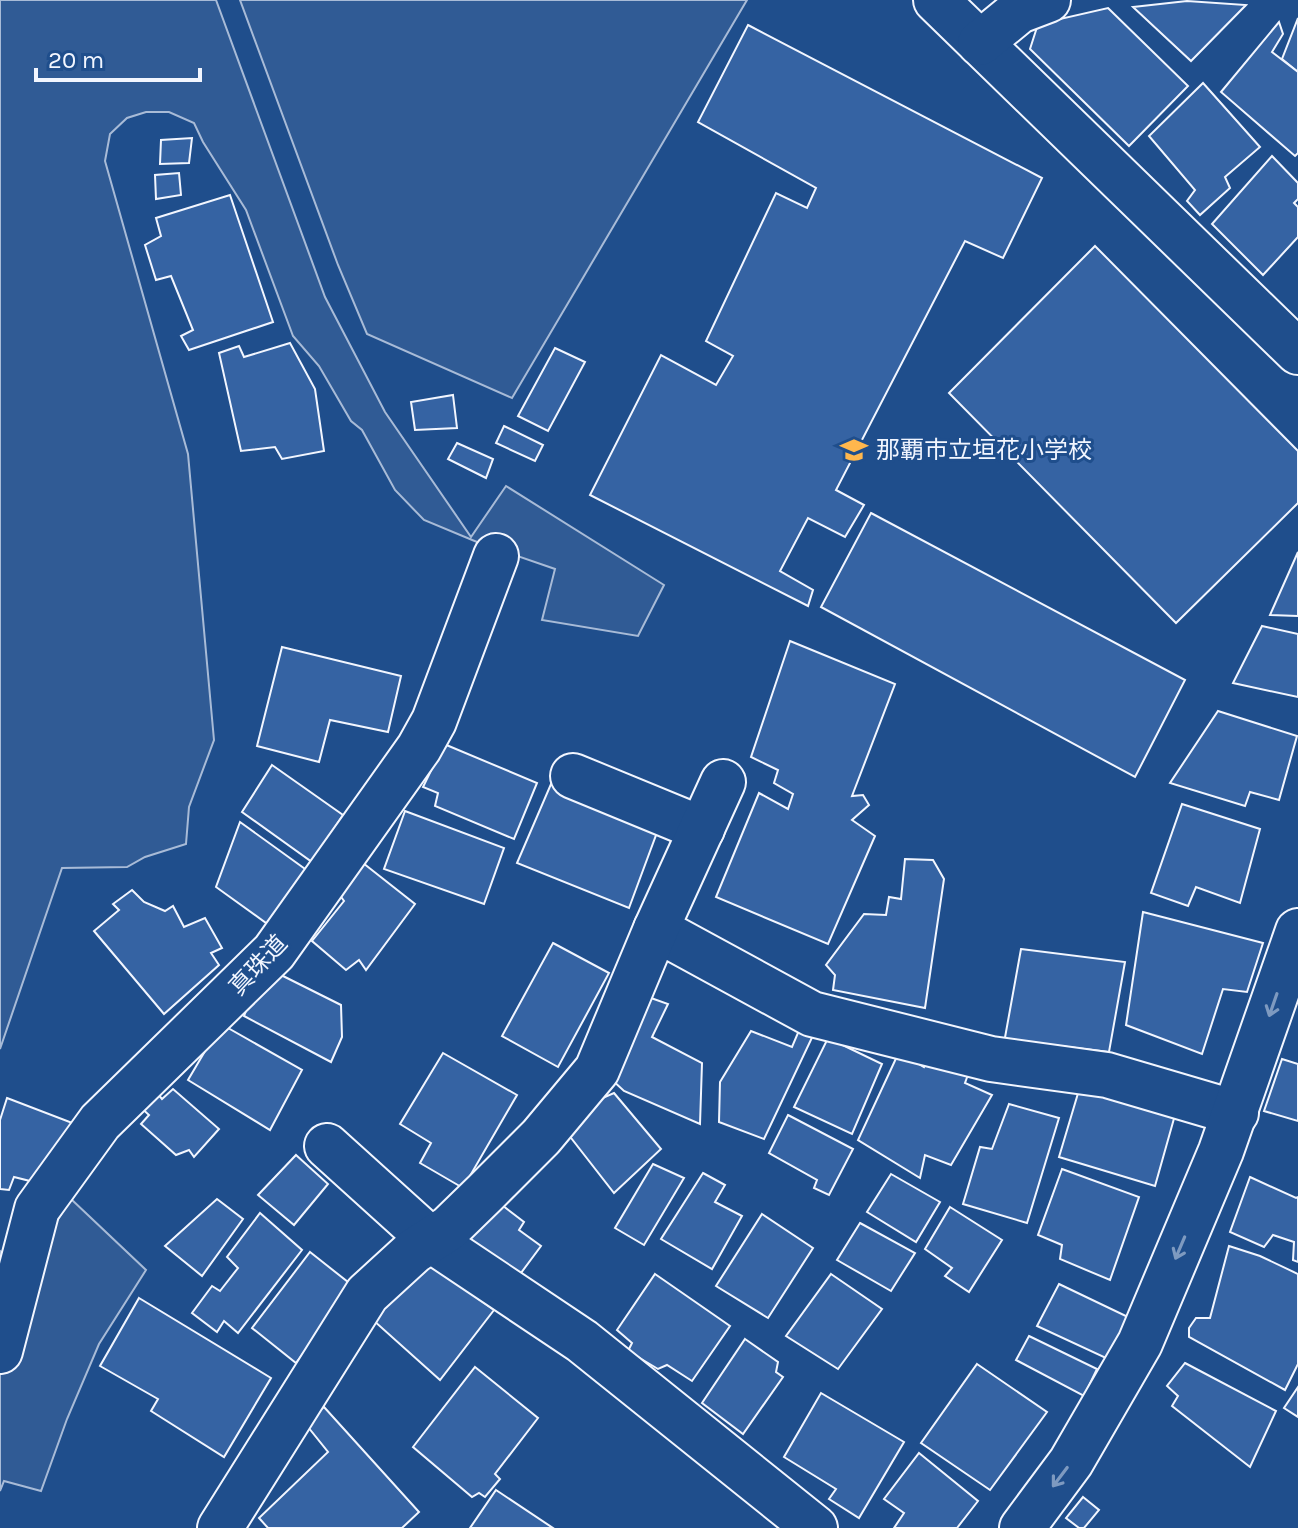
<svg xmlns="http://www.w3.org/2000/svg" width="1298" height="1528" font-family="Karla,'Noto Sans JP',sans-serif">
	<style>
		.green { fill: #305b95; stroke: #a8bbd7; stroke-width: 2 }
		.building { fill: #3563a3; stroke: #f2f6ff; stroke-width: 2 }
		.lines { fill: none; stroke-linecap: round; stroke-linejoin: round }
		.street-casing { stroke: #f2f6ff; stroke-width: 48 }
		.street { stroke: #1f4e8c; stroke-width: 44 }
		.oneway { stroke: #7e9ac0 }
		.labels { text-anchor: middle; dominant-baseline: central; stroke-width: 6; stroke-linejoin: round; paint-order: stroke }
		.poi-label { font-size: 24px; fill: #f2f6ff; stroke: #1f4e8c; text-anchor: start }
		.street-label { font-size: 24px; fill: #f2f6ff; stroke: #1f4e8c }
	</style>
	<rect width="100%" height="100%" fill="#1f4e8c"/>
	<g class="green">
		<path d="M0 0H216L325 297 385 412 471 537 506 486 664 585 638 636 542 620 555 569 477 542 424 520 395 490 362 430 351 421 319 366 293 336 246 210 203 142 194 123 169 112H146L127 118 110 134 105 161 188 454 214 740 189 807 186 844 145 857 127 867 62 868 0 1049Z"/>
		<path d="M240 0H747L512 398 367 334 338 265Z"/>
		<path d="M71 1199 146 1270 99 1344 67 1419 41 1491 4 1481 0 1491V1251L26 1269Z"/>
	</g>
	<g class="building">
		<path d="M1187 1 1246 5 1191 61 1133 7Z"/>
		<path d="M1108 8 1188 86 1129 146 1030 49 1038 24Z"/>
		<path d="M1298 18V72L1282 59Z"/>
		<path d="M1279 22 1283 34 1272 52 1298 72V153L1295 156 1221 92Z"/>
		<path d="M748 25 1042 178 1003 258 965 241 836 490 864 505 845 537 808 518 780 571 813 590 808 606 590 495 661 355 716 385 733 356 706 341 776 193 807 208 816 188 698 122Z"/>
		<path d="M1203 83 1260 147 1225 177 1230 188 1200 215 1187 201 1195 190 1149 136Z"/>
		<path d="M192 138 189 163 160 164 161 140Z"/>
		<path d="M1272 156 1298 183V199L1294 203 1298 207V237L1263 275 1212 224Z"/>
		<path d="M179 173 181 195 156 199 155 175Z"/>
		<path d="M230 195 273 322 189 350 181 336 193 330 171 276 156 280 145 245 161 236 156 218Z"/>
		<path d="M1095 246 1298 451V503L1176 623 949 393Z"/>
		<path d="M290 343 315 389 324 451 282 459 275 447 241 451 219 353 239 346 244 357Z"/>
		<path d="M555 348 585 362 548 431 518 416Z"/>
		<path d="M453 395 457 428 415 430 411 402Z"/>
		<path d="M504 426 543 445 535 461 496 443Z"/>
		<path d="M457 443 493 459 486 478 448 459Z"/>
		<path d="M871 513 1185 680 1135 777 821 607Z"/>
		<path d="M1298 552V616L1270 615Z"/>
		<path d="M1262 626 1298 634V697L1233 683Z"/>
		<path d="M790 641 895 684 852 796 863 795 869 805 852 820 875 836 828 944 716 897 759 793 788 809 793 794 774 783 778 770 751 757Z"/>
		<path d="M282 647 401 676 388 732 330 720 319 762 257 746Z"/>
		<path d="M1218 711 1297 736 1279 800 1250 792 1245 806 1170 783Z"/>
		<path d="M444 744 537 783 514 839 435 806 438 793 423 787Z"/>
		<path d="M272 765 343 815 312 862 242 812Z"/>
		<path d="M551 784 659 827 629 908 517 863Z"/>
		<path d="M1182 804 1260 829 1240 903 1196 887 1188 906 1151 893Z"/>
		<path d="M405 811 504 848 484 904 384 869Z"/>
		<path d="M240 822 312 874 273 928 216 887Z"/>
		<path d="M905 859 933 860 944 879 925 1008 833 990 835 975 826 965 864 914 886 915 889 897 901 899Z"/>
		<path d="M363 863 415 904 366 970 359 960 346 970 312 941 344 901 339 894Z"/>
		<path d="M132 890 144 902 165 911 173 906 184 927 205 918 222 948 211 953 219 965 164 1014 94 931 119 910 113 904Z"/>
		<path d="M1143 912 1263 943 1247 992 1223 989 1202 1054 1126 1025Z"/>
		<path d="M553 943 609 973 558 1067 502 1036Z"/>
		<path d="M1021 949 1125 962 1109 1052 1044 1044 1035 1049 1004 1043Z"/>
		<path d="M279 974 341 1005 342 1037 331 1062 244 1016 256 986Z"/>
		<path d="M651 998 668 1004 652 1037 702 1063 700 1124 624 1091 610 1078Z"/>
		<path d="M803 1021 817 1027 764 1139 719 1122 720 1082 751 1031 792 1047Z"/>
		<path d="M221 1024 302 1070 270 1130 188 1080Z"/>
		<path d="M828 1038 882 1064 852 1134 794 1107Z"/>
		<path d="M899 1052 924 1067 928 1060 969 1072 965 1083 992 1095 951 1165 925 1155 920 1178 858 1140Z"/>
		<path d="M443 1053 517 1095 463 1188 420 1163 431 1143 400 1124Z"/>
		<path d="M1282 1059 1298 1064V1121L1264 1111Z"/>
		<path d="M152 1087 162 1099 173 1089 219 1129 194 1157 189 1150 176 1155 141 1124 149 1115 137 1104Z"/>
		<path d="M1079 1090 1175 1115 1155 1186 1059 1157Z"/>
		<path d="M614 1093 661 1149 614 1193 568 1134 591 1103Z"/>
		<path d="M7 1098 75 1124 38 1183 14 1177 9 1190 0 1189V1120Z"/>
		<path d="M1009 1104 1059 1118 1027 1223 963 1204 980 1147 992 1149Z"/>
		<path d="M788 1115 853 1149 829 1195 814 1188 817 1180 769 1153Z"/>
		<path d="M296 1155 328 1184 294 1225 258 1195Z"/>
		<path d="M653 1164 684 1178 644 1245 615 1228Z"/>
		<path d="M1062 1169 1139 1197 1110 1280 1060 1259 1062 1245 1038 1235Z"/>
		<path d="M703 1173 725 1185 715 1202 742 1216 712 1269 661 1239Z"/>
		<path d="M891 1174 940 1202 916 1242 867 1212Z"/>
		<path d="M1250 1177 1296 1198 1298 1197V1262L1293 1260 1294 1242 1273 1235 1264 1247 1230 1232Z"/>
		<path d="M217 1199 243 1219 202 1276 165 1246Z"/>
		<path d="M498 1202 524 1222 519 1230 541 1246 518 1277 466 1244Z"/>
		<path d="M950 1207 1002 1240 969 1292 945 1276 952 1268 925 1249Z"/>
		<path d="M260 1213 302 1250 238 1333 224 1321 217 1332 192 1313 212 1286 220 1291 238 1268 227 1257Z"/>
		<path d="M762 1214 813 1248 768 1318 716 1286Z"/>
		<path d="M860 1223 915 1253 891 1291 837 1260Z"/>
		<path d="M1229 1246 1260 1256 1298 1274V1364L1285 1390 1189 1337V1328L1196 1318H1210Z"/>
		<path d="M310 1252 353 1286 296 1363 252 1328Z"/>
		<path d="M425 1260 494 1310 440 1380 373 1320Z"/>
		<path d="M655 1274 730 1326 692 1381 667 1365 658 1369 628 1351 632 1343 617 1330Z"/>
		<path d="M831 1274 882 1309 838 1369 786 1336Z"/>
		<path d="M1059 1284 1128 1317 1108 1359 1037 1326Z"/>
		<path d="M139 1298 271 1378 224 1457 151 1411 158 1399 100 1366Z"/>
		<path d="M1029 1336 1097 1369 1084 1396 1016 1360Z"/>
		<path d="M745 1339 778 1362 776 1372 783 1377 743 1434 702 1403Z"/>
		<path d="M1185 1363 1276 1411 1250 1467 1172 1406 1178 1396 1167 1386Z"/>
		<path d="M977 1364 1047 1412 990 1490 921 1443Z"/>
		<path d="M475 1367 538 1418 495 1474 500 1479 485 1497 479 1493 472 1497 413 1447Z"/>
		<path d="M1298 1387V1417L1284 1408Z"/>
		<path d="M821 1393 904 1442 859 1518 829 1499 836 1489 784 1457Z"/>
		<path d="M324 1407 419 1512 402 1528H268L259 1518 328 1452 304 1422Z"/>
		<path d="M919 1453 978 1501 957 1528H894L904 1513 884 1499Z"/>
		<path d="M496 1490 553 1528H470Z"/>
		<path d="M1083 1497 1099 1510 1084 1528H1079L1066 1518Z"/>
	</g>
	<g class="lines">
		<g class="street-casing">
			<g id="street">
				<path d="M936 0 1298 352"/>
				<path d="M980 43 1019 11 1048 0"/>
				<path d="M573 776 702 829"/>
				<path d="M656 929 812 1014 991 1059 1107 1075 1236 1113"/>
				<path d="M327 1146 431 1240 582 1341 815 1528"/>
				<path d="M0 1351 37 1209 100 1122 274 952 419 748 434 721 496 556"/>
				<path d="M220 1528 367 1294 414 1251 449 1228 485 1193 541 1137 597 1070 656 929 723 782"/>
				<path d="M1022 1528 1071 1462 1140 1343 1221 1151 1298 931"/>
			</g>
		</g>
		<use href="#street" class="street"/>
	</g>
	<defs><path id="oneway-shaft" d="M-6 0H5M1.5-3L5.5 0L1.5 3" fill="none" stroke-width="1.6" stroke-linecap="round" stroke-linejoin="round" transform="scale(2)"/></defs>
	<g class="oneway">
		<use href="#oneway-shaft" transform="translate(1273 1005) rotate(109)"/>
		<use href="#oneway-shaft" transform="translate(1180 1248) rotate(113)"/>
		<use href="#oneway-shaft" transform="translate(1060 1477) rotate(127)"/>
	</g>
	<defs>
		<g id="school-bare" transform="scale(2.16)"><path d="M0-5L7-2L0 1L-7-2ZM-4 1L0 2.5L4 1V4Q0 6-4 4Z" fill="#ffb74d" stroke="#1f4e8c" stroke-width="2.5" paint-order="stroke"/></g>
	</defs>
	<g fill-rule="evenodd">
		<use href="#school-bare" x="854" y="450"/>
	</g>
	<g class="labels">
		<g class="poi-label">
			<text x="876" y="450">那覇市立垣花小学校</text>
		</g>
		<g class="street-label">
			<text transform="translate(258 965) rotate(-47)">真珠道</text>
		</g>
	</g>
	<path d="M36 68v12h164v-12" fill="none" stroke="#f2f6ff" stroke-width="4"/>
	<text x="48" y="68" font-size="24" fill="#f2f6ff" stroke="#1f4e8c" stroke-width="6" paint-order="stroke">20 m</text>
</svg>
